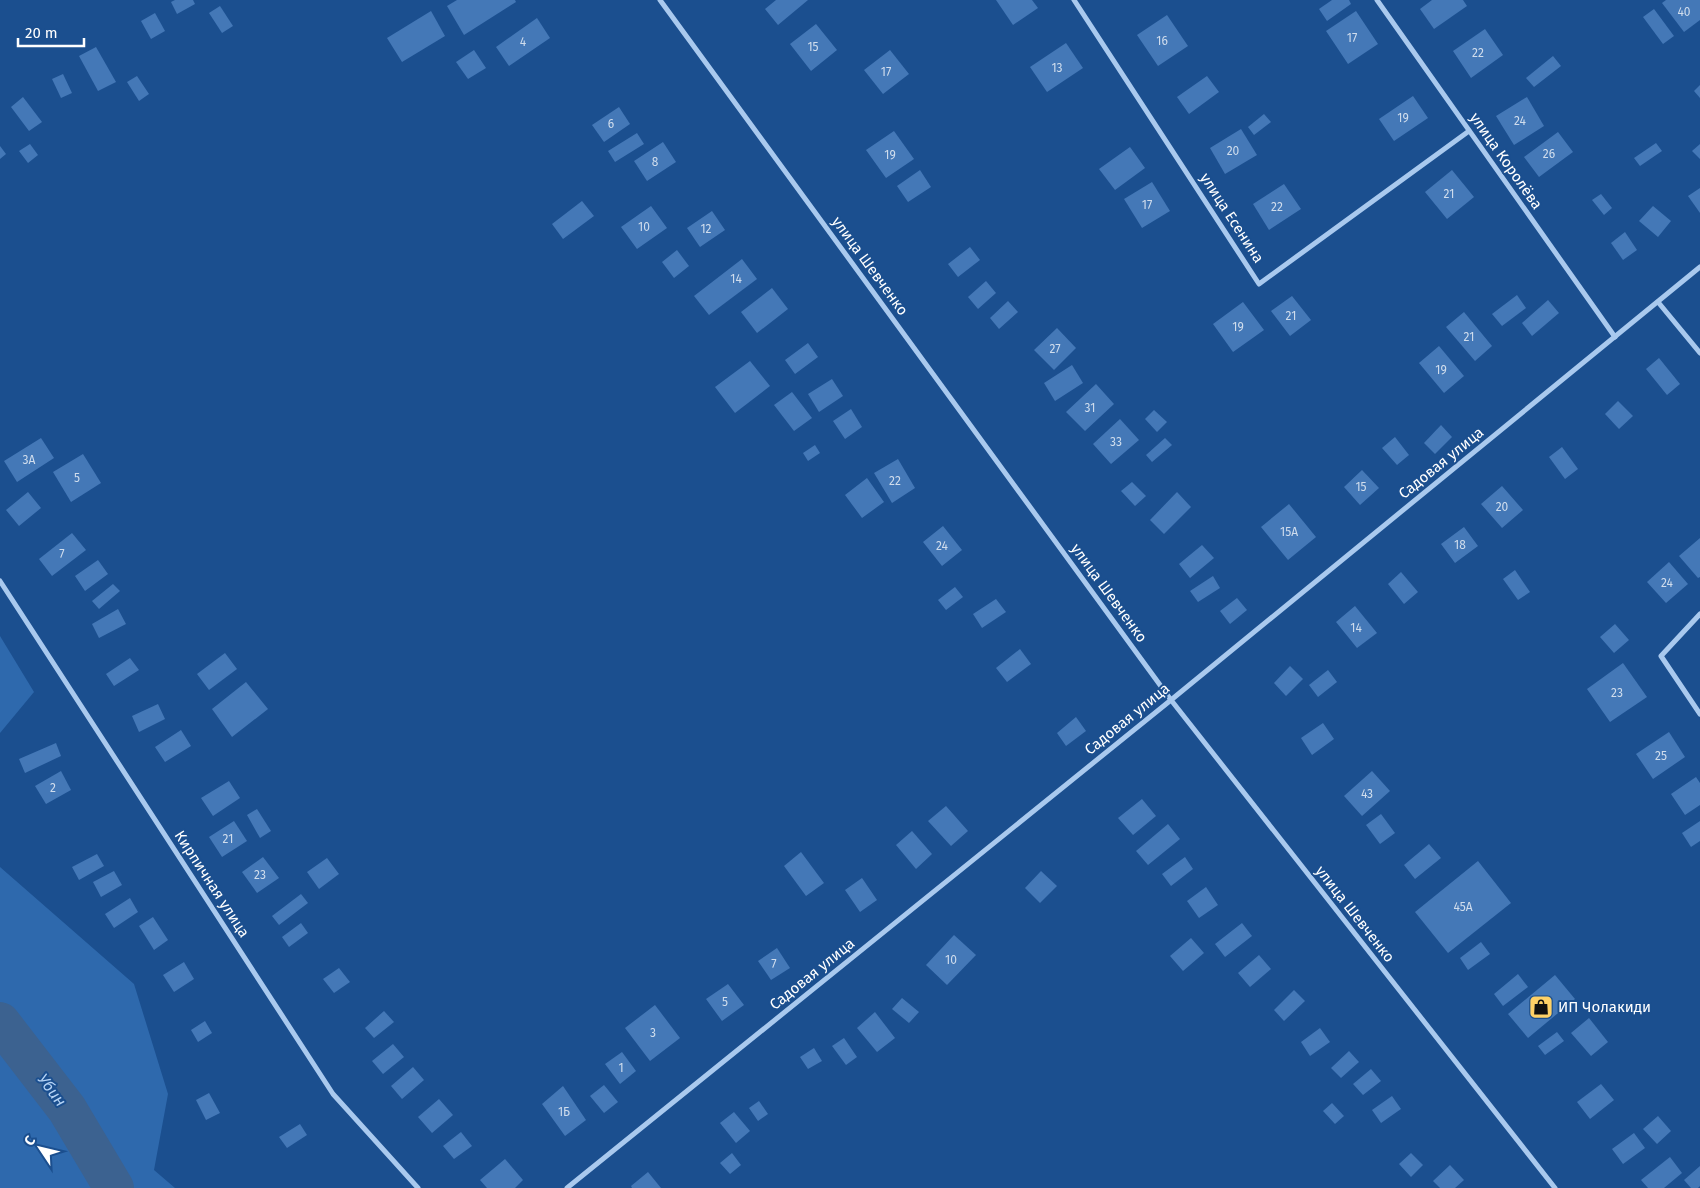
<svg xmlns="http://www.w3.org/2000/svg" width="1700" height="1188" font-family="'Fira Sans',sans-serif">
	<style>
		.green { fill: #2e69ad }
		.lines { fill: none; stroke-linecap: round; stroke-linejoin: round }
		.river { stroke: #3c6290; stroke-width: 40 }
		.building { fill: #4478b7 }
		.street { stroke: #a9c9ee; stroke-width: 5 }
		.labels { text-anchor: middle; dominant-baseline: central; stroke-width: 4; stroke-linejoin: round; paint-order: stroke }
		.number-label { font-size: 12px; fill: #d0dded }
		.street-label { font-size: 15px; fill: #fff; stroke: #1b4f8f }
		.poi-label { font-size: 15px; fill: #fff; stroke: #1b4f8f; text-anchor: start }
		.water-label { font-size: 16px; font-style: italic; fill: #b5d3f5; stroke: #1b4f8f }
	</style>
	<rect width="100%" height="100%" fill="#1b4f8f"/>
	<g class="green">
		<path d="M0 636 34 692 0 733Z"/>
		<path d="M0 867 134 984 168 1094 154 1170 175 1188H0Z"/>
	</g>
	<g class="lines">
		<path class="river" d="M0 1022 67 1109 114 1188"/>
	</g>
	<g class="building">
		<path d="M175 0H193L195 4 177 14 171 2Z"/>
		<path d="M457 0H515L516 2 464 35 447 6Z"/>
		<path d="M776 0H808L778 25 765 9Z"/>
		<path d="M996 0H1032L1038 8 1013 25Z"/>
		<path d="M1332 0H1349L1351 4 1327 21 1319 9Z"/>
		<path d="M1432 0H1463L1467 6 1434 29 1420 9Z"/>
		<path d="M1666 0H1700V20L1684 32 1662 3Z"/>
		<path d="M220 6 233 26 222 33 209 13Z"/>
		<path d="M1654 9 1674 36 1663 44 1643 17Z"/>
		<path d="M431 11 445 36 402 62 387 38Z"/>
		<path d="M1356 11 1378 44 1348 64 1326 31Z"/>
		<path d="M155 13 165 31 151 39 141 21Z"/>
		<path d="M1167 15 1188 46 1158 66 1137 35Z"/>
		<path d="M537 18 550 38 509 66 496 47Z"/>
		<path d="M816 24 837 50 811 71 790 44Z"/>
		<path d="M1485 29 1503 55 1471 78 1453 51Z"/>
		<path d="M1066 43 1083 68 1047 92 1030 67Z"/>
		<path d="M96 47 116 82 98 91 79 56Z"/>
		<path d="M474 50 486 68 468 79 456 62Z"/>
		<path d="M890 50 909 74 883 94 864 70Z"/>
		<path d="M1553 56 1561 66 1534 87 1526 78Z"/>
		<path d="M63 74 72 93 61 98 52 79Z"/>
		<path d="M137 76 149 94 139 101 127 82Z"/>
		<path d="M1207 76 1219 92 1189 114 1177 97Z"/>
		<path d="M1700 85V98L1694 91Z"/>
		<path d="M1413 96 1428 118 1394 141 1379 119Z"/>
		<path d="M23 97 42 122 29 131 11 107Z"/>
		<path d="M1527 97 1544 126 1514 145 1496 116Z"/>
		<path d="M619 107 630 124 604 142 592 125Z"/>
		<path d="M1264 114 1271 122 1254 135 1248 127Z"/>
		<path d="M1241 129 1257 155 1225 174 1210 148Z"/>
		<path d="M894 131 914 159 886 178 866 150Z"/>
		<path d="M1558 132 1573 152 1539 177 1524 157Z"/>
		<path d="M637 133 644 144 615 162 608 151Z"/>
		<path d="M663 142 676 162 647 181 634 161Z"/>
		<path d="M1656 143 1662 151 1640 166 1634 158Z"/>
		<path d="M30 144 38 155 28 163 19 151Z"/>
		<path d="M1700 144V159L1692 151Z"/>
		<path d="M0 146 6 154 0 159Z"/>
		<path d="M1130 147 1145 168 1115 190 1099 169Z"/>
		<path d="M920 170 931 187 908 202 897 186Z"/>
		<path d="M1452 170 1474 197 1447 219 1425 192Z"/>
		<path d="M1152 182 1170 211 1142 228 1124 199Z"/>
		<path d="M1284 184 1301 209 1269 230 1253 204Z"/>
		<path d="M1700 188V213L1688 196Z"/>
		<path d="M1601 194 1612 208 1604 215 1592 200Z"/>
		<path d="M582 201 594 216 563 239 552 224Z"/>
		<path d="M651 206 667 228 637 249 621 227Z"/>
		<path d="M1653 206 1671 221 1658 237 1639 221Z"/>
		<path d="M712 211 725 230 700 247 687 228Z"/>
		<path d="M1625 232 1637 250 1623 260 1611 243Z"/>
		<path d="M970 247 980 260 958 277 948 264Z"/>
		<path d="M677 250 689 266 674 278 662 262Z"/>
		<path d="M742 259 757 279 709 315 694 296Z"/>
		<path d="M986 281 996 293 978 309 968 297Z"/>
		<path d="M772 288 788 309 757 333 741 312Z"/>
		<path d="M1517 295 1526 308 1502 326 1492 314Z"/>
		<path d="M1292 296 1311 320 1290 336 1271 311Z"/>
		<path d="M1548 300 1559 313 1532 336 1522 323Z"/>
		<path d="M1008 301 1018 312 999 329 990 318Z"/>
		<path d="M1243 302 1264 330 1233 352 1213 324Z"/>
		<path d="M1464 312 1492 346 1475 361 1446 327Z"/>
		<path d="M1057 328 1076 348 1054 370 1034 350Z"/>
		<path d="M808 343 818 357 795 374 785 360Z"/>
		<path d="M1439 346 1464 376 1444 393 1419 363Z"/>
		<path d="M1659 358 1680 384 1667 395 1646 369Z"/>
		<path d="M750 361 770 386 735 413 715 387Z"/>
		<path d="M1072 365 1083 383 1055 401 1044 383Z"/>
		<path d="M832 379 843 396 819 412 808 394Z"/>
		<path d="M1096 384 1114 404 1085 431 1066 412Z"/>
		<path d="M792 392 812 418 794 431 774 405Z"/>
		<path d="M1618 401 1633 416 1619 429 1605 414Z"/>
		<path d="M851 409 862 427 845 439 833 421Z"/>
		<path d="M1154 410 1167 422 1157 432 1145 419Z"/>
		<path d="M1120 419 1139 440 1111 464 1093 444Z"/>
		<path d="M1441 425 1452 437 1435 454 1424 443Z"/>
		<path d="M1395 437 1409 455 1397 465 1382 448Z"/>
		<path d="M41 438 54 458 17 482 4 461Z"/>
		<path d="M1165 438 1172 445 1152 462 1146 455Z"/>
		<path d="M815 445 820 453 808 461 803 453Z"/>
		<path d="M1562 447 1578 469 1565 479 1549 457Z"/>
		<path d="M83 454 101 483 71 502 53 472Z"/>
		<path d="M898 459 915 488 892 503 874 473Z"/>
		<path d="M1362 470 1379 488 1360 505 1344 487Z"/>
		<path d="M867 478 884 502 862 518 845 495Z"/>
		<path d="M1132 482 1146 496 1135 506 1121 491Z"/>
		<path d="M1502 486 1523 510 1502 528 1481 504Z"/>
		<path d="M28 492 41 508 19 526 6 510Z"/>
		<path d="M1177 492 1191 507 1164 534 1150 520Z"/>
		<path d="M1289 504 1316 537 1288 560 1261 527Z"/>
		<path d="M943 526 962 550 942 566 923 542Z"/>
		<path d="M1464 527 1478 546 1455 563 1441 544Z"/>
		<path d="M72 533 86 550 52 576 39 559Z"/>
		<path d="M1700 538V577L1698 578 1679 556Z"/>
		<path d="M1202 545 1214 558 1190 578 1179 564Z"/>
		<path d="M98 560 108 574 85 591 75 576Z"/>
		<path d="M1669 562 1688 584 1666 603 1647 582Z"/>
		<path d="M1515 570 1530 592 1518 600 1503 579Z"/>
		<path d="M1401 572 1418 592 1404 604 1388 584Z"/>
		<path d="M1213 576 1220 588 1198 602 1190 591Z"/>
		<path d="M113 584 120 591 99 609 92 601Z"/>
		<path d="M955 587 963 597 946 610 938 600Z"/>
		<path d="M1237 598 1247 610 1230 624 1220 611Z"/>
		<path d="M996 599 1006 612 982 628 973 614Z"/>
		<path d="M1355 606 1377 633 1357 648 1336 622Z"/>
		<path d="M118 609 126 624 99 638 92 624Z"/>
		<path d="M1615 624 1629 640 1614 653 1600 637Z"/>
		<path d="M1020 649 1031 664 1007 682 996 668Z"/>
		<path d="M225 653 237 669 209 690 197 674Z"/>
		<path d="M130 658 139 670 114 686 106 674Z"/>
		<path d="M1623 663 1647 697 1610 722 1587 689Z"/>
		<path d="M1290 666 1303 679 1286 696 1274 683Z"/>
		<path d="M1328 670 1337 682 1318 697 1309 685Z"/>
		<path d="M246 682 268 709 232 737 212 709Z"/>
		<path d="M158 704 165 719 139 732 132 716Z"/>
		<path d="M1076 717 1086 731 1066 746 1057 733Z"/>
		<path d="M1323 723 1334 739 1312 755 1301 738Z"/>
		<path d="M181 730 191 746 165 762 155 747Z"/>
		<path d="M1669 732 1685 757 1653 779 1636 754Z"/>
		<path d="M56 743 61 756 25 773 19 759Z"/>
		<path d="M61 771 71 790 46 804 35 786Z"/>
		<path d="M1372 771 1390 791 1362 816 1344 796Z"/>
		<path d="M1696 777 1700 783V805L1685 815 1671 794Z"/>
		<path d="M229 781 240 798 213 816 201 798Z"/>
		<path d="M1142 799 1156 816 1133 835 1118 818Z"/>
		<path d="M946 806 968 831 951 846 928 821Z"/>
		<path d="M257 809 271 831 260 838 247 815Z"/>
		<path d="M1381 814 1395 833 1380 844 1366 825Z"/>
		<path d="M234 821 247 841 222 857 209 837Z"/>
		<path d="M1700 821V841L1691 847 1682 833Z"/>
		<path d="M1168 824 1180 839 1148 865 1136 851Z"/>
		<path d="M912 831 932 854 916 869 896 845Z"/>
		<path d="M1429 844 1441 858 1415 879 1404 865Z"/>
		<path d="M801 852 824 883 806 896 784 866Z"/>
		<path d="M97 854 104 866 79 880 72 867Z"/>
		<path d="M263 857 279 878 257 893 242 872Z"/>
		<path d="M1185 857 1193 869 1171 886 1162 874Z"/>
		<path d="M327 858 339 874 319 889 307 872Z"/>
		<path d="M1478 861 1511 903 1448 953 1415 912Z"/>
		<path d="M114 871 122 885 101 897 93 882Z"/>
		<path d="M1041 871 1057 886 1040 903 1025 888Z"/>
		<path d="M862 878 877 900 860 912 845 890Z"/>
		<path d="M1206 887 1218 905 1199 918 1187 901Z"/>
		<path d="M301 894 308 903 279 925 272 916Z"/>
		<path d="M130 898 138 912 114 928 105 914Z"/>
		<path d="M153 917 168 940 154 950 139 926Z"/>
		<path d="M301 923 308 933 289 947 282 937Z"/>
		<path d="M1242 923 1252 936 1225 957 1215 944Z"/>
		<path d="M954 935 976 955 947 985 926 965Z"/>
		<path d="M1191 938 1204 953 1183 971 1170 956Z"/>
		<path d="M1481 942 1490 954 1468 970 1460 958Z"/>
		<path d="M777 948 790 968 771 980 758 961Z"/>
		<path d="M1259 955 1271 969 1250 987 1238 973Z"/>
		<path d="M184 962 194 979 174 992 163 975Z"/>
		<path d="M339 968 350 982 334 993 323 979Z"/>
		<path d="M1518 974 1528 987 1503 1006 1494 994Z"/>
		<path d="M1555 975 1575 999 1528 1038 1508 1014Z"/>
		<path d="M728 984 744 1005 722 1021 706 999Z"/>
		<path d="M1294 990 1305 1001 1284 1021 1274 1010Z"/>
		<path d="M902 998 919 1012 909 1023 892 1009Z"/>
		<path d="M655 1005 680 1038 650 1061 625 1028Z"/>
		<path d="M384 1011 394 1022 374 1038 365 1028Z"/>
		<path d="M875 1012 895 1038 877 1052 857 1028Z"/>
		<path d="M1589 1018 1608 1042 1591 1056 1571 1033Z"/>
		<path d="M205 1021 212 1033 198 1042 191 1030Z"/>
		<path d="M1320 1028 1330 1042 1310 1056 1301 1042Z"/>
		<path d="M1557 1032 1564 1041 1545 1055 1538 1046Z"/>
		<path d="M844 1038 857 1057 846 1065 832 1046Z"/>
		<path d="M393 1044 404 1057 383 1074 372 1061Z"/>
		<path d="M814 1048 822 1061 808 1069 800 1057Z"/>
		<path d="M1349 1051 1359 1062 1341 1078 1331 1068Z"/>
		<path d="M622 1052 636 1071 620 1084 605 1064Z"/>
		<path d="M413 1067 424 1080 402 1099 391 1086Z"/>
		<path d="M1371 1069 1381 1081 1363 1095 1353 1084Z"/>
		<path d="M1601 1084 1614 1100 1590 1119 1577 1102Z"/>
		<path d="M604 1085 618 1102 604 1113 590 1096Z"/>
		<path d="M563 1086 586 1120 565 1136 542 1104Z"/>
		<path d="M209 1093 220 1113 206 1120 196 1100Z"/>
		<path d="M1392 1096 1401 1109 1381 1123 1372 1110Z"/>
		<path d="M439 1099 453 1115 432 1133 418 1117Z"/>
		<path d="M759 1101 768 1114 758 1121 749 1108Z"/>
		<path d="M1332 1103 1344 1116 1335 1124 1323 1111Z"/>
		<path d="M734 1112 750 1131 736 1143 720 1123Z"/>
		<path d="M1658 1116 1671 1131 1657 1144 1643 1129Z"/>
		<path d="M300 1124 307 1135 287 1148 279 1137Z"/>
		<path d="M461 1132 472 1146 454 1159 443 1146Z"/>
		<path d="M1634 1133 1645 1148 1623 1164 1612 1149Z"/>
		<path d="M732 1153 741 1165 730 1174 720 1163Z"/>
		<path d="M1411 1153 1423 1165 1411 1177 1399 1164Z"/>
		<path d="M1670 1157 1682 1173 1664 1188H1648L1641 1180Z"/>
		<path d="M505 1159 523 1180 515 1188H487L480 1180Z"/>
		<path d="M1450 1165 1464 1180 1455 1188H1440L1433 1181Z"/>
		<path d="M1700 1166V1186L1698 1188H1691L1684 1180Z"/>
		<path d="M648 1172 661 1188H632L631 1186Z"/>
	</g>
	<g class="lines">
		<g class="street">
			<path d="M660 0 1171 700 1555 1188"/>
			<path d="M1074 0 1259 284 1469 131"/>
			<path d="M1377 0 1615 337"/>
			<path d="M1658 302 1700 353"/>
			<path d="M0 581 333 1094 418 1188"/>
			<path d="M1700 614 1661 656 1700 714"/>
			<path d="M567 1188 1171 700 1700 267"/>
		</g>
	</g>
	<defs>
		<g id="shop-square" transform="scale(1.25)"><rect x="-9" y="-9" width="18" height="18" rx="4" fill="#ffd166" stroke="#1b4f8f"/><path d="M-5-2.5h2.3a2.7 3.5 0 0 1 5.4 0H5L5.5 6h-11ZM-1.5-2.5h3a1.5 2.3 0 0 0-3 0Z" fill="#111"/></g>
	</defs>
	<g fill-rule="evenodd">
		<use href="#shop-square" x="1541" y="1007"/>
	</g>
	<g class="labels">
		<g class="number-label">
			<text x="1684" y="12">40</text>
			<text x="1352" y="38">17</text>
			<text x="1162" y="41">16</text>
			<text x="523" y="42">4</text>
			<text x="813" y="47">15</text>
			<text x="1478" y="53">22</text>
			<text x="1057" y="68">13</text>
			<text x="886" y="72">17</text>
			<text x="1403" y="118">19</text>
			<text x="1520" y="121">24</text>
			<text x="611" y="124">6</text>
			<text x="1233" y="151">20</text>
			<text x="1549" y="154">26</text>
			<text x="890" y="155">19</text>
			<text x="655" y="162">8</text>
			<text x="1449" y="194">21</text>
			<text x="1147" y="205">17</text>
			<text x="1277" y="207">22</text>
			<text x="644" y="227">10</text>
			<text x="706" y="229">12</text>
			<text x="736" y="279">14</text>
			<text x="1291" y="316">21</text>
			<text x="1238" y="327">19</text>
			<text x="1469" y="337">21</text>
			<text x="1055" y="349">27</text>
			<text x="1441" y="370">19</text>
			<text x="1090" y="408">31</text>
			<text x="1116" y="442">33</text>
			<text x="29" y="460">3А</text>
			<text x="77" y="478">5</text>
			<text x="895" y="481">22</text>
			<text x="1361" y="487">15</text>
			<text x="1502" y="507">20</text>
			<text x="1289" y="532">15А</text>
			<text x="1460" y="545">18</text>
			<text x="942" y="546">24</text>
			<text x="62" y="554">7</text>
			<text x="1667" y="583">24</text>
			<text x="1356" y="628">14</text>
			<text x="1617" y="693">23</text>
			<text x="1661" y="756">25</text>
			<text x="53" y="788">2</text>
			<text x="1367" y="794">43</text>
			<text x="228" y="839">21</text>
			<text x="260" y="875">23</text>
			<text x="1463" y="907">45А</text>
			<text x="951" y="960">10</text>
			<text x="774" y="964">7</text>
			<text x="725" y="1002">5</text>
			<text x="653" y="1033">3</text>
			<text x="621" y="1068">1</text>
			<text x="564" y="1112">1Б</text>
		</g>
		<g class="street-label">
			<text transform="translate(1506 161) rotate(55)">улица Королёва</text>
			<text transform="translate(1232 218) rotate(57)">улица Есенина</text>
			<text transform="translate(870 266) rotate(54)">улица Шевченко</text>
			<text transform="translate(1441 463) rotate(-39)">Садовая улица</text>
			<text transform="translate(1109 593) rotate(54)">улица Шевченко</text>
			<text transform="translate(1127 719) rotate(-39)">Садовая улица</text>
			<text transform="translate(212 884) rotate(57)">Кирпичная улица</text>
			<text transform="translate(1355 914) rotate(52)">улица Шевченко</text>
			<text transform="translate(812 974) rotate(-39)">Садовая улица</text>
		</g>
		<g class="poi-label">
			<text x="1558" y="1007">ИП Чолакиди</text>
		</g>
		<g class="water-label">
			<text transform="translate(52 1090) rotate(53)">Убин</text>
		</g>
	</g>
	<g transform="translate(40 1148) rotate(305)" stroke="#1b4f8f" stroke-width="4" paint-order="stroke">
	<path d="M0-4L9 19L0 12L-9 19Z" fill="#ffffff"/>
	<text y="-8" font-size="14" font-weight="bold" text-anchor="middle" fill="#ffffff">С</text>
	</g>
	<path d="M18 38v8h66v-8" fill="none" stroke="#ffffff" stroke-width="2.5"/>
	<text x="25" y="38" font-size="15" fill="#ffffff" stroke="#1b4f8f" stroke-width="4" paint-order="stroke">20 m</text>
</svg>
